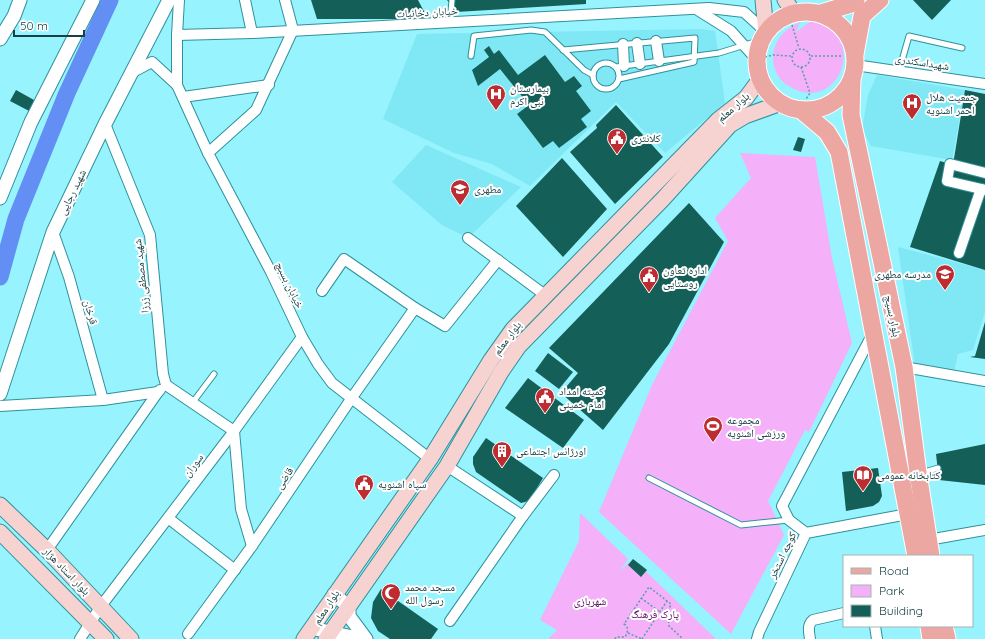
<svg xmlns="http://www.w3.org/2000/svg" width="985" height="639" font-family="Quicksand,'Noto Naskh Arabic',sans-serif">
	<style>
		.built { fill: #7fe8f4 }
		.green { fill: #f4b0f8 }
		.lines { fill: none; stroke-linecap: round; stroke-linejoin: round }
		.river { stroke: #638ff5; stroke-width: 17 }
		.building { fill: #146058 }
		.service-casing { stroke: #2f919b; stroke-width: 7 }
		.minor-casing { stroke: #2f919b; stroke-width: 12 }
		.tertiary-casing { stroke: #2f919b; stroke-width: 15 }
		.secondary-casing { stroke: #2f919b; stroke-width: 17 }
		.primary-casing { stroke: #fff; stroke-width: 19 }
		.path { stroke: #5a9da5; stroke-width: 1.5; stroke-dasharray: 2 2; stroke-linecap: butt }
		.service { stroke: #fff; stroke-width: 5 }
		.minor { stroke: #fff; stroke-width: 10 }
		.tertiary { stroke: #fff; stroke-width: 13 }
		.secondary { stroke: #f6d3d1; stroke-width: 15 }
		.primary { stroke: #eda7a3; stroke-width: 17 }
		.labels { text-anchor: middle; dominant-baseline: central; stroke-width: 4; stroke-linejoin: round; paint-order: stroke }
		.street-label { font-size: 11px; fill: #184044; stroke: #fff }
		.poi-label { font-size: 11px; fill: #184044; stroke: #fff; text-anchor: start }
		.park-label { font-size: 11px; fill: #58025f; stroke: #fff }
	</style>
	<rect width="100%" height="100%" fill="#97f3fe"/>
	<g class="built">
		<path d="M700 29 715 31 725 103 665 153 616 102 530 186 492 164 454 153 383 119 417 34Z"/>
		<path d="M877 75 965 90 952 160 871 146 862 129 868 95Z"/>
		<path d="M426 145 521 187 468 238 442 225 392 182Z"/>
		<path d="M898 247 985 270V312L973 350 958 354 954 372 915 366Z"/>
	</g>
	<g class="green">
		<path d="M811 21C870 34 840 111 794 89 788 86 782 82 778 76 766 53 777 32 800 22L796 32Z"/>
		<path d="M740 153 815 157 832 258 852 343 809 432 805 430 768 501 784 535 731 634 599 512 652 385 728 241 715 218 751 178Z"/>
		<path d="M580 513 628 559 620 571 633 559 716 639H548L557 630 540 620 579 541Z"/>
	</g>
	<g class="lines">
		<path class="river" d="M0 277 16 219 67 93 110 0"/>
	</g>
	<g class="building">
		<path d="M311 0H418L428 19H317Z"/>
		<path d="M447 0H586V4L456 12Z"/>
		<path d="M913 0H951L932 20Z"/>
		<path d="M489 46 494 54 499 50 518 75 545 55 565 82 574 76 582 86 576 91 591 111 581 119 587 127 559 148 553 141 543 148 517 114 529 105 500 69 478 86 472 70 489 57 484 50Z"/>
		<path d="M16 90 34 100 31 112 10 101Z"/>
		<path d="M965 90 985 94V270L910 247 940 161 953 165Z"/>
		<path d="M616 105 663 157 615 204 570 152 597 128 596 125Z"/>
		<path d="M798 137 805 139 801 152 793 150Z"/>
		<path d="M562 158 607 209 563 257 516 206Z"/>
		<path d="M689 203 724 242 669 344 603 430 561 393 578 373 549 348Z"/>
		<path d="M985 322V359L970 357 975 356Z"/>
		<path d="M548 353 573 372 559 389 535 371Z"/>
		<path d="M528 378 584 420 563 448 505 408Z"/>
		<path d="M486 438 543 478 529 501 521 503 476 472 473 464V457Z"/>
		<path d="M985 444V485L939 480 936 454Z"/>
		<path d="M878 468 882 496 879 502 873 506 846 511 842 472Z"/>
		<path d="M633 559 647 570 641 577 628 565Z"/>
		<path d="M381 589 438 629 431 639H390L378 631 371 618 373 602Z"/>
	</g>
	<g class="lines">
		<g class="service-casing">
			<g id="service">
				<path d="M450 23 452 0"/>
				<path d="M563 50 695 38 694 62 619 79"/>
				<path d="M471 56 474 36 531 30 545 32 584 70 593 75"/>
				<circle cx="606" cy="76" r="13"/>
				<path d="M616 67 719 53 761 40"/>
				<path d="M899 71 909 36 962 48"/>
				<path d="M193 402 214 374"/>
				<path d="M921 473 938 468"/>
				<path d="M649 478 741 525 789 520"/>
			</g>
		</g>
		<g class="minor-casing">
			<g id="minor">
				<path d="M245 0 252 33"/>
				<path d="M696 9 731 31 757 60"/>
				<path d="M177 35 252 33 709 8 744 12 766 32"/>
				<path d="M656 41 659 61"/>
				<path d="M637 43 640 64"/>
				<path d="M623 44 624 66"/>
				<path d="M855 65 985 84"/>
				<path d="M133 72 152 62 177 85V35L179 0"/>
				<path d="M177 85 208 153 271 272 302 337 318 364 332 383 430 459"/>
				<path d="M183 97 269 85"/>
				<path d="M105 124 150 235 163 374 166 385"/>
				<path d="M208 153 256 110 293 30 285 0"/>
				<path d="M985 173 950 164 947 181 985 190"/>
				<path d="M53 232 69 277 103 400"/>
				<path d="M468 238 545 295"/>
				<path d="M959 253 981 189"/>
				<path d="M322 291 344 259 415 308 445 326 498 260"/>
				<path d="M904 367 985 381"/>
				<path d="M166 385 234 431 241 509 252 546"/>
				<path d="M0 406 103 400 158 392 160 390"/>
				<path d="M447 466 523 516"/>
				<path d="M168 518 235 570"/>
				<path d="M806 533 789 520 782 506 872 335"/>
				<path d="M928 540 985 530"/>
				<path d="M47 550 158 392"/>
				<path d="M450 621 523 516 554 475"/>
				<path d="M875 626 877 639"/>
				<path d="M188 634 252 546 351 399 415 308"/>
				<path d="M80 639 101 606 234 431 302 337"/>
				<path d="M757 639 759 632 806 533 908 514"/>
				<path d="M810 639C809 632 807 625 813 620L844 613"/>
			</g>
		</g>
		<g class="tertiary-casing">
			<g id="tertiary">
				<path d="M0 39 14 16 20 0"/>
				<path d="M0 198 31 122 93 0"/>
				<path d="M0 394 53 232 105 124 169 0"/>
				<path d="M334 594 349 607V616L366 639"/>
				<path d="M312 628C329 632 345 636 363 639"/>
			</g>
		</g>
		<g class="secondary-casing">
			<g id="secondary">
				<path d="M763 0 766 32"/>
				<path d="M785 0 794 13"/>
				<path d="M0 505 47 550 131 639"/>
				<path d="M0 532 106 639"/>
				<path d="M304 639 430 459 491 360 513 329 718 120 746 98 760 79"/>
				<path d="M326 639 447 466 501 372 519 346 663 199 730 125 745 116 781 103"/>
			</g>
		</g>
		<g class="primary-casing">
			<g id="primary">
				<circle cx="806" cy="61" r="49"/>
				<path d="M821 13 851 4 856 0"/>
				<path d="M855 54 862 16 880 0"/>
				<path d="M852 78 851 115 904 367 918 473 931 556"/>
				<path d="M801 110 827 132 839 152 916 556"/>
				<path d="M929 626 931 639"/>
				<path d="M944 626 947 639"/>
			</g>
		</g>
		<g class="path">
			<path d="M792 25 799 48"/>
			<circle cx="801" cy="58" r="9"/>
			<path d="M811 56H843"/>
			<path d="M765 57 773 55 791 56"/>
			<path d="M801 67 810 93 806 99"/>
			<path d="M641 598 660 612"/>
			<path d="M628 633 642 639"/>
			<path d="M615 639 616 637H625C628 632 629 627 624 624L649 587 671 604 668 613 669 626 683 639"/>
			<path d="M642 639 667 601"/>
		</g>
		<use href="#service" class="service"/>
		<use href="#minor" class="minor"/>
		<use href="#tertiary" class="tertiary"/>
		<use href="#secondary" class="secondary"/>
		<use href="#primary" class="primary"/>
	</g>
	<defs>
		<g id="hospital-pin" transform="scale(1)"><path d="M0 17L-7.5 6A9.5 9.5 0 1 1 7.5 6Z" fill="#bc2c30" stroke="#fff"/><path d="M-5-5h3v3.5h4V-5h3V5h-3V1.5h-4V5h-3Z" fill="#fff"/></g>
		<g id="civic-pin" transform="scale(1)"><path d="M0 17L-7.5 6A9.5 9.5 0 1 1 7.5 6Z" fill="#bc2c30" stroke="#fff"/><path d="M-.6-6.5H3V-4.5H.6V-3L4-1V1h2V6H-6V1h2V-1L-.6-3ZM-1.2 2.5V6h2.4V2.5Z" fill="#fff"/></g>
		<g id="school-pin" transform="scale(1)"><path d="M0 17L-7.5 6A9.5 9.5 0 1 1 7.5 6Z" fill="#bc2c30" stroke="#fff"/><path d="M0-5L7-2L0 1L-7-2ZM-4 1L0 2.5L4 1V4Q0 6-4 4Z" fill="#fff"/></g>
		<g id="stadium-pin" transform="scale(1)"><path d="M0 17L-7.5 6A9.5 9.5 0 1 1 7.5 6Z" fill="#bc2c30" stroke="#fff"/><path d="M0-5a6.5 5 0 1 0 0 10a6.5 5 0 1 0 0-10ZM-3.5-1.8h7v3.6h-7Z" fill="#fff"/></g>
		<g id="building-pin" transform="scale(1)"><path d="M0 17L-7.5 6A9.5 9.5 0 1 1 7.5 6Z" fill="#bc2c30" stroke="#fff"/><path d="M-4-6H4V6H1V3H-1V6H-4ZM-2.5-4.3h1.7v1.8h-1.7ZM.8-4.3h1.7v1.8H.8ZM-2.5-1h1.7V.8h-1.7ZM.8-1h1.7V.8H.8Z" fill="#fff"/></g>
		<g id="library-pin" transform="scale(1)"><path d="M0 17L-7.5 6A9.5 9.5 0 1 1 7.5 6Z" fill="#bc2c30" stroke="#fff"/><path d="M-6-4Q-3-5.5-.7-3.5V5Q-3 3-6 4ZM6-4Q3-5.5 .7-3.5V5Q3 3 6 4Z" fill="#fff"/></g>
		<g id="mosque-pin" transform="scale(1)"><path d="M0 17L-7.5 6A9.5 9.5 0 1 1 7.5 6Z" fill="#bc2c30" stroke="#fff"/><path d="M3.5-4.9A6 6 0 1 0 3.5 4.9A5 5 0 1 1 3.5-4.9Z" fill="#fff"/></g>
	</defs>
	<g fill-rule="evenodd">
		<use href="#hospital-pin" x="496" y="94"/>
		<use href="#hospital-pin" x="912" y="103"/>
		<use href="#civic-pin" x="617" y="138"/>
		<use href="#school-pin" x="460" y="189"/>
		<use href="#school-pin" x="945" y="274"/>
		<use href="#civic-pin" x="649" y="276"/>
		<use href="#civic-pin" x="545" y="397"/>
		<use href="#stadium-pin" x="713" y="426"/>
		<use href="#building-pin" x="502" y="451"/>
		<use href="#library-pin" x="863" y="475"/>
		<use href="#civic-pin" x="364" y="484"/>
		<use href="#mosque-pin" x="391" y="593"/>
	</g>
	<g class="labels">
		<g class="street-label">
			<text transform="translate(427 12) rotate(-3)">خیابان دخانیات</text>
			<text transform="translate(922 62) rotate(9)">شهیداسکندری</text>
			<text transform="translate(733 107) rotate(-41)">بلوار معلم</text>
			<text transform="translate(72 192) rotate(-64)">شهید رجایی</text>
			<text transform="translate(141 276) rotate(-96)">شهید مصطفی زرزا</text>
			<text transform="translate(290 285) rotate(64)">خیابان بسبچ</text>
			<text transform="translate(91 312) rotate(74)">قرخان</text>
			<text transform="translate(893 316) rotate(78)">بلوار بسیج</text>
			<text transform="translate(507 338) rotate(-53)">بلوار معلم</text>
			<text transform="translate(193 465) rotate(-53)">سوران</text>
			<text transform="translate(284 478) rotate(-56)">قاضی</text>
			<text transform="translate(782 555) rotate(-64)">کوچه استخر</text>
			<text transform="translate(67 571) rotate(46)">بلوار استاد هژار</text>
			<text transform="translate(326 607) rotate(-57)">بلوار معلم</text>
		</g>
		<g class="poi-label">
			<text x="510" y="88">بیمارستان<tspan x="510" dy="13">نبی اکرم</tspan></text>
			<text x="926" y="97">جمعیت هلال<tspan x="926" dy="13">احمر اشنویه</tspan></text>
			<text x="631" y="138">کلانتری</text>
			<text x="474" y="189">مطهری</text>
			<text x="663" y="270">اداره تعاون<tspan x="663" dy="13">روستایی</tspan></text>
			<text x="931" y="274" text-anchor="end">مدرسه مطهری</text>
			<text x="559" y="391">کمیته امداد<tspan x="559" dy="13">امام خمینی</tspan></text>
			<text x="727" y="420">مجموعه<tspan x="727" dy="13">ورزشی اشنویه</tspan></text>
			<text x="516" y="451">اورژانس اجتماعی</text>
			<text x="877" y="475">کتابخانه عمومی</text>
			<text x="378" y="484">سپاه اشنویه</text>
			<text x="405" y="587">مسجد محمد<tspan x="405" dy="13">رسول الله</tspan></text>
		</g>
		<g class="park-label">
			<text x="590" y="601">شهربازی</text>
			<text x="655" y="614">پارک فرهنگ</text>
		</g>
	</g>
	<rect x="843" y="555" width="130" height="72" fill="#ffffff" stroke="#a3b3b4"/>
	<rect x="851" y="568" width="20" height="6" fill="#eda7a3" stroke="#a3b3b4"/>
	<text x="879" y="575" font-size="12" fill="#184044">Road</text>
	<rect x="851" y="585" width="20" height="12" fill="#f4b0f8" stroke="#a3b3b4"/>
	<text x="879" y="595" font-size="12" fill="#184044">Park</text>
	<rect x="851" y="605" width="20" height="12" fill="#146058" stroke="#a3b3b4"/>
	<text x="879" y="615" font-size="12" fill="#184044">Building</text>
	<path d="M14 30v6h70v-6" fill="none" stroke="#184044" stroke-width="2"/>
	<text x="20" y="30" font-size="12" fill="#184044" stroke="#ffffff" stroke-width="3" paint-order="stroke">50 m</text>
</svg>
